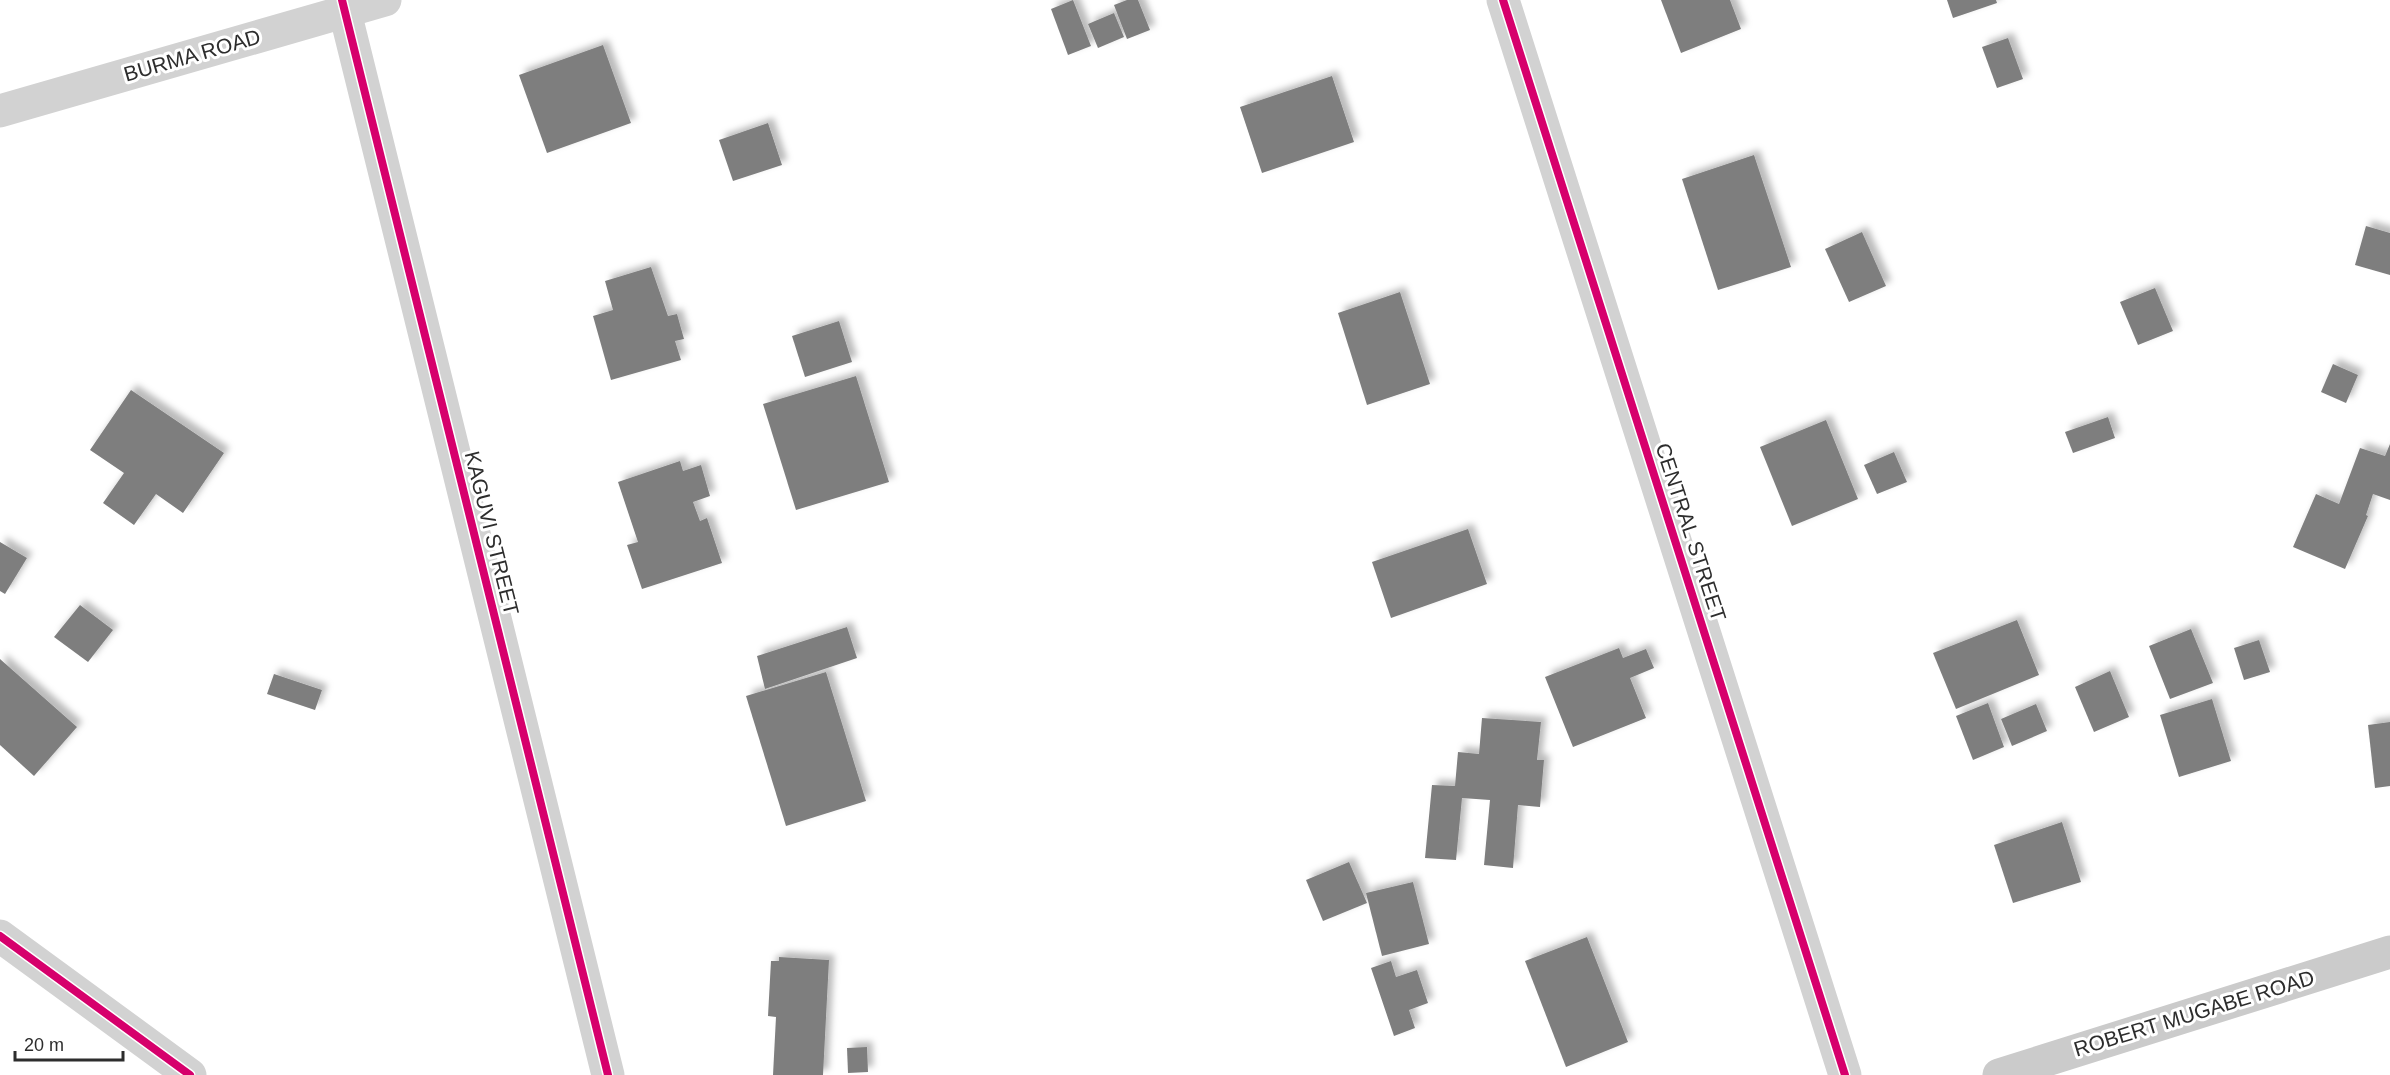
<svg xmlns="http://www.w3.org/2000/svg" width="2390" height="1075" font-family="Helvetica,sans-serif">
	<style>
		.building { fill: #7e7e7e; filter: url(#shadow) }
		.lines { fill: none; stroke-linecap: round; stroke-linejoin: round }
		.street { stroke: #d2d2d2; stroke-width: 33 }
		.secondary { stroke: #cbcbcb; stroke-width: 33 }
		.cycleway-casing { stroke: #fff; stroke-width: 11 }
		.cycleway { stroke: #d6006c; stroke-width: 8 }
		.labels { text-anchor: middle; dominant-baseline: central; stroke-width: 6; stroke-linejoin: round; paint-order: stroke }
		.street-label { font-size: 21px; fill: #2d2d2d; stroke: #fff }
	</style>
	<defs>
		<filter id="shadow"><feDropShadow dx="5.5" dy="-5.5" stdDeviation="3" flood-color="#0004"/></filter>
	</defs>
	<rect width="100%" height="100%" fill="#fff"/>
	<g class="building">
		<path d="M1073 0 1091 46 1068 55 1051 9Z"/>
		<path d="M1127 0H1138L1150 30 1127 39 1114 5Z"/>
		<path d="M1661 0H1730L1741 29 1681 53Z"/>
		<path d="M1947 0H1996L1997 3 1953 18Z"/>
		<path d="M1114 13 1124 37 1098 48 1088 24Z"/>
		<path d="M2008 38 2023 79 1997 88 1982 47Z"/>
		<path d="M603 45 631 123 547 153 519 75Z"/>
		<path d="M1332 76 1354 142 1262 173 1240 107Z"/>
		<path d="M768 123 782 165 733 181 719 140Z"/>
		<path d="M1754 155 1791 267 1718 290 1682 179Z"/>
		<path d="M2366 226 2390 233V275L2355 265Z"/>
		<path d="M1862 232 1886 286 1849 302 1825 249Z"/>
		<path d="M651 267 668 316 677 314 684 339 675 341 681 360 611 380 593 316 613 310 605 281Z"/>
		<path d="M2155 288 2173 331 2138 345 2120 302Z"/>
		<path d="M1400 292 1430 384 1367 405 1338 313Z"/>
		<path d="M839 321 852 362 805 377 792 336Z"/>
		<path d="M2333 364 2358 375 2346 403 2321 392Z"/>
		<path d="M856 376 889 482 796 510 763 404Z"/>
		<path d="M131 390 224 453 183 513 156 494 134 525 103 503 124 473 90 450Z"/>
		<path d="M2108 417 2115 438 2073 453 2065 432Z"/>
		<path d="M1826 420 1858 499 1792 526 1760 447Z"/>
		<path d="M2390 444V500L2373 494 2366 515 2368 516 2345 569 2293 547 2316 494 2339 504 2360 448 2385 456Z"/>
		<path d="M1894 452 1907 482 1877 494 1864 465Z"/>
		<path d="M680 461 683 471 701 465 710 496 693 502 700 521 707 518 722 563 642 589 627 545 638 542 618 482Z"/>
		<path d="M1468 529 1487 584 1391 618 1372 562Z"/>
		<path d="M0 542 27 558 5 594 0 591Z"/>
		<path d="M80 605 113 630 88 662 54 637Z"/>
		<path d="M2017 620 2039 675 1956 709 1933 653Z"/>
		<path d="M847 627 857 658 765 689 757 656Z"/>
		<path d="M2191 629 2213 683 2170 699 2149 646Z"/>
		<path d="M2259 640 2270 672 2244 680 2234 648Z"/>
		<path d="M1619 648 1623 658 1646 649 1654 668 1630 678 1646 718 1573 747 1545 677Z"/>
		<path d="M0 659 77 727 34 776 0 745Z"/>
		<path d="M2110 671 2129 717 2094 732 2075 687Z"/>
		<path d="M826 672 866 801 786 826 746 696Z"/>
		<path d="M274 674 322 690 315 710 267 694Z"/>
		<path d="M2212 699 2231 761 2179 777 2160 715Z"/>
		<path d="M1988 703 2004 747 1973 760 1956 716Z"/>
		<path d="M2036 704 2047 731 2012 746 2001 719Z"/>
		<path d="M1482 718 1541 722 1537 760H1544L1540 807 1518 805 1513 868 1484 865 1490 800 1462 798 1456 860 1425 858 1432 785 1455 786 1458 752 1479 754Z"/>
		<path d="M2390 722V786L2375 788 2368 725Z"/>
		<path d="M2062 822 2081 882 2013 903 1994 845Z"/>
		<path d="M1349 862 1367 903 1323 921 1306 880Z"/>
		<path d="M1413 882 1429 944 1382 956 1366 893Z"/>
		<path d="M1587 937 1628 1042 1566 1067 1525 961Z"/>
		<path d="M779 957 829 960 823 1075H773L776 1017 768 1016 771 961H779Z"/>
		<path d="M1391 961 1396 977 1417 970 1428 1003 1409 1010 1415 1028 1394 1036 1371 968Z"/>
		<path d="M867 1047 868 1072 848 1073 847 1048Z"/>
	</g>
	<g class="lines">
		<g class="street">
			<path d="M342 0 608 1075"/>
			<path d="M1503 0 1845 1075"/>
			<path d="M0 111 385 0"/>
			<path d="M0 936 190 1075"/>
		</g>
		<path class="secondary" d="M1999 1075 2390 952"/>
		<g class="cycleway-casing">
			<g id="cycleway">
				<path d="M342 0 608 1075"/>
				<path d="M1503 0 1845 1075"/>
				<path d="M0 936 190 1075"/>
			</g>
		</g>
		<use href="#cycleway" class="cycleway"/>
	</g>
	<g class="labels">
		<g class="street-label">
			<text transform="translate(192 55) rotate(-16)">BURMA ROAD</text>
			<text transform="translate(1691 532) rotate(72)">CENTRAL STREET</text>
			<text transform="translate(492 533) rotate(76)">KAGUVI STREET</text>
			<text transform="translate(2194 1013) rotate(-17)">ROBERT MUGABE ROAD</text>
		</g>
	</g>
	<path d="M15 1051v9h108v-9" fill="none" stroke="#2d2d2d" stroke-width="3"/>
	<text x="24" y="1051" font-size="18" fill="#2d2d2d" stroke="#ffffff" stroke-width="4.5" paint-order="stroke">20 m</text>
</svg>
